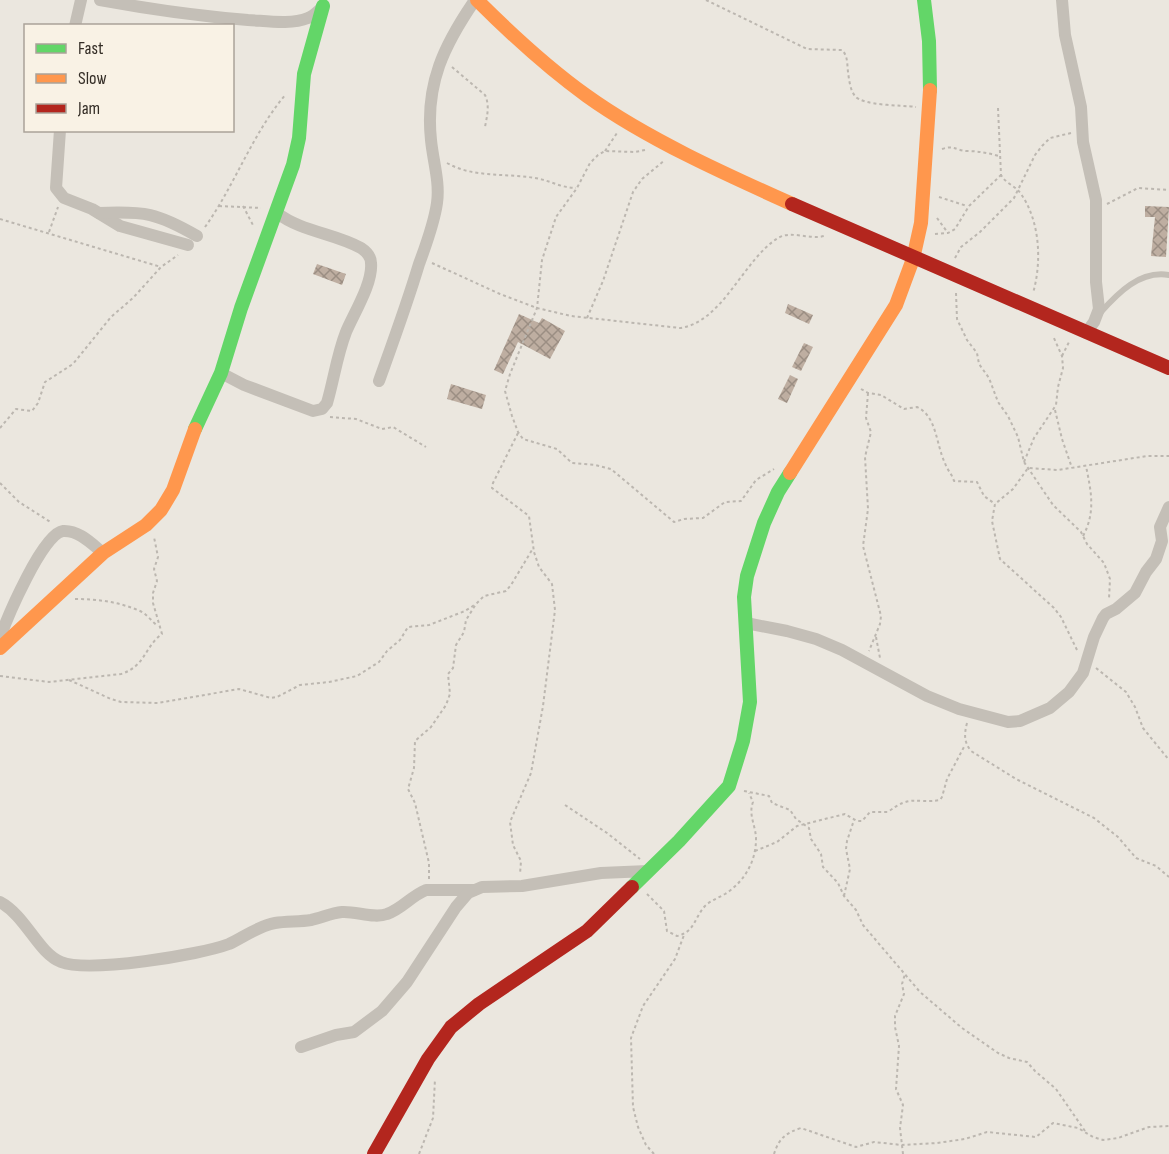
<svg xmlns="http://www.w3.org/2000/svg" width="1169" height="1154" font-family="'Sofia Sans Condensed',sans-serif">
	<style>
		.building { fill: url(#building-cross-hatch) }
		.lines { fill: none; stroke-linecap: round; stroke-linejoin: round }
		.path { stroke: #bcb7b0; stroke-width: 2; stroke-dasharray: 3 3; stroke-linecap: butt }
		.lane { stroke: #c4bfb7; stroke-width: 6 }
		.street { stroke: #c4bfb7; stroke-width: 12 }
		.fast { stroke: #63d668; stroke-width: 14 }
		.slow { stroke: #ff974d; stroke-width: 14 }
		.jam { stroke: #b3261e; stroke-width: 14 }
	</style>
	<defs>
		<pattern id="building-cross-hatch" width="8" height="8" patternUnits="userSpaceOnUse" patternTransform="scale(1.5)"><rect width="8" height="8" fill="#beaea1"/><path d="M0 0l8 8M0 8l8-8" fill="none" stroke="#9b8e83"/></pattern>
	</defs>
	<rect width="100%" height="100%" fill="#ebe7df"/>
	<g class="building">
		<path d="M1145 206 1169 207 1166 257 1151 256 1155 217H1145Z"/>
		<path d="M317 264 346 274 342 285 313 274Z"/>
		<path d="M788 304 813 315 809 324 785 313Z"/>
		<path d="M519 314 539 323 542 318 565 331 550 359 518 342 503 374 494 370Z"/>
		<path d="M804 343 813 347 801 371 792 367Z"/>
		<path d="M790 375 798 379 787 403 778 399Z"/>
		<path d="M451 384 486 395 482 409 447 399Z"/>
	</g>
	<g class="lines">
		<g class="path">
			<path d="M706 0 807 49 842 50C848 56 847 64 848 72 849 79 850 90 855 96 863 106 902 105 916 107"/>
			<path d="M452 67 485 95C490 106 487 116 485 127"/>
			<path d="M998 108 1001 175C1006 184 1016 186 1021 194 1040 221 1042 262 1033 293"/>
			<path d="M942 149C954 145 955 150 966 151 978 151 988 153 999 156"/>
			<path d="M645 150 635 152 605 151 598 155 590 163 577 188 556 217 542 260 537 308 510 374 505 391 512 416 518 432 523 439 557 449 572 463 595 465 611 469 674 522 684 519 703 518 725 502 741 501 756 480 774 469"/>
			<path d="M605 151 617 133"/>
			<path d="M447 163C473 178 506 173 535 178 549 180 561 188 576 188"/>
			<path d="M939 197 967 206"/>
			<path d="M1107 204 1138 188 1169 190"/>
			<path d="M219 206 261 208"/>
			<path d="M243 206 254 227"/>
			<path d="M937 218 948 233"/>
			<path d="M0 219 161 267"/>
			<path d="M205 227C235 185 252 134 286 94"/>
			<path d="M49 232 58 207"/>
			<path d="M935 234 948 233 955 229 969 206 1001 175"/>
			<path d="M955 258 961 247 980 232 1014 198 1035 155 1042 146 1050 138 1071 133"/>
			<path d="M432 263 500 294 537 308 571 316 680 328C723 322 743 260 778 238 791 230 809 240 824 236"/>
			<path d="M956 293 957 319 967 340 977 353 979 364 989 378 998 402 1008 416 1018 437 1024 462 1053 505 1081 532 1087 544 1104 563 1110 579 1109 599"/>
			<path d="M587 318 603 281 633 192 642 179 665 160"/>
			<path d="M1062 356 1069 342"/>
			<path d="M861 389 868 393 881 395 904 409 917 407C937 416 936 445 945 463 947 470 952 474 954 481L977 482 984 496 995 504"/>
			<path d="M868 393 866 418 871 432 865 457 868 509 863 546 881 616 880 624 869 651"/>
			<path d="M1055 410 1062 439 1072 468"/>
			<path d="M330 417 356 419 382 429 393 427 426 447"/>
			<path d="M0 428 16 409 32 411 38 403 45 382 73 364 111 317 133 298 161 267 178 255"/>
			<path d="M518 433 493 483 492 488 529 516 534 552 539 567 552 584 555 610 543 706 531 773 510 822 513 845 521 861 520 874"/>
			<path d="M1024 462 1034 438 1056 405 1058 387 1063 368 1062 356 1053 336"/>
			<path d="M0 483 19 502 52 523"/>
			<path d="M1083 536C1096 512 1091 491 1086 466"/>
			<path d="M75 599C98 599 119 602 140 611 147 614 152 622 158 626"/>
			<path d="M876 637 880 658"/>
			<path d="M1077 650 1061 617 1054 608 1000 559 992 521 995 504 1013 489 1028 468 1058 470 1147 456H1169"/>
			<path d="M1096 668 1126 692 1135 707 1143 728 1169 760"/>
			<path d="M0 676 49 682 121 674C146 666 144 647 162 634L153 603V593L157 581 154 569 158 557 154 537"/>
			<path d="M69 680 111 699 121 702 158 703 239 689 271 698 277 697 300 685 329 682 357 676 379 662 387 651 400 640 408 627 429 625 465 611 476 604"/>
			<path d="M967 723C964 735 964 742 971 751L1016 779 1094 818 1118 837 1136 858 1156 866 1169 877"/>
			<path d="M744 791 769 796 772 803 790 810 796 819 809 828 811 839 821 854 823 867 838 883 844 896 856 910 863 925 920 992 962 1028 998 1053 1009 1058 1027 1062 1035 1071 1056 1089 1085 1131"/>
			<path d="M565 805 607 833 640 859"/>
			<path d="M755 851 777 842 797 826 845 814 857 821H862L870 812H888C911 794 915 804 940 800L942 797 947 779 965 745"/>
			<path d="M429 879V863L415 803 408 789 414 768 415 741 431 727 446 705 450 694 448 674 453 668 456 645 464 632 466 620 476 604 484 596 506 591 511 585 532 550"/>
			<path d="M647 894 664 911 667 931 677 936C695 932 694 918 705 906 710 901 718 898 725 894 744 882 756 862 756 839 756 826 748 815 753 802L749 793"/>
			<path d="M844 896 850 869 846 849 847 841 854 820"/>
			<path d="M419 1154 433 1118 435 1079"/>
			<path d="M654 1154 646 1145 638 1127 633 1107 631 1038 643 1006 675 959 684 935"/>
			<path d="M774 1154C779 1138 786 1133 801 1128L856 1147 874 1142 902 1145 937 1143 965 1139 987 1132 1036 1137 1053 1123 1078 1128 1093 1137 1103 1140 1118 1138 1149 1127 1169 1126"/>
			<path d="M903 1154 900 1128 903 1105 896 1089 899 1046 895 1027V1016L904 994 902 984 905 974"/>
		</g>
		<path class="lane" d="M1100 313C1118 293 1140 270 1169 275"/>
		<g class="street">
			<path d="M100 0C149 9 198 16 248 20 267 21 291 25 308 18 314 16 318 11 323 7"/>
			<path d="M1062 0 1065 35 1081 107 1083 142 1096 200V282L1099 309 1094 322 1086 333"/>
			<path d="M75 26 81 0"/>
			<path d="M60 130 56 188 64 198 92 209 120 226 188 245"/>
			<path d="M99 213C145 211 157 213 197 236"/>
			<path d="M221 373 244 385 313 411 322 409 327 403C334 379 337 355 346 332 354 313 373 283 371 263 371 256 367 252 361 248 334 233 302 232 277 213"/>
			<path d="M379 381C393 342 407 304 419 264 426 245 434 224 437 203 440 182 433 161 431 140 425 84 444 45 475 0"/>
			<path d="M746 623 787 631 816 639 842 650 927 696 959 709 1008 722 1020 721 1050 708 1069 692 1083 673 1094 637 1103 618 1106 614 1116 609 1135 593 1146 572 1156 559 1162 541 1160 527 1169 507"/>
			<path d="M0 638C7 618 43 533 63 531 79 530 92 544 103 553"/>
			<path d="M0 902C26 916 38 953 61 962 89 973 200 955 229 944 244 937 258 926 275 923 287 921 299 922 311 920 321 918 331 913 342 912 356 911 374 919 387 914 402 909 411 896 426 890H474"/>
			<path d="M301 1047 336 1035 354 1032 382 1011 407 982 456 907 468 893 482 887 522 886 601 873 648 871"/>
		</g>
		<g class="fast">
			<path d="M924 0 929 41 930 90"/>
			<path d="M195 429 221 373 241 308 293 165 299 138 304 74 323 6"/>
			<path d="M632 887 679 841 729 786 743 741 750 702 744 597 747 576 764 523 778 492 790 473"/>
		</g>
		<g class="slow">
			<path d="M477 0C511 34 548 68 587 96 647 139 725 174 792 204"/>
			<path d="M790 473 896 305 913 259 921 223 930 90"/>
			<path d="M0 648 103 553 146 525 161 510 173 490 195 429"/>
		</g>
		<g class="jam">
			<path d="M792 204 1169 368"/>
			<path d="M374 1154 428 1059 451 1027 479 1004 587 931 632 887"/>
		</g>
	</g>
	<rect x="24" y="24" width="210" height="108" fill="#f9f2e5" stroke="#aaa399" stroke-width="1.5"/>
	<rect x="36" y="44" width="30" height="9" fill="#63d668" stroke="#aaa399" stroke-width="1.5"/>
	<text x="78" y="54" font-size="18" fill="#342d26">Fast</text>
	<rect x="36" y="74" width="30" height="9" fill="#ff974d" stroke="#aaa399" stroke-width="1.5"/>
	<text x="78" y="84" font-size="18" fill="#342d26">Slow</text>
	<rect x="36" y="104" width="30" height="9" fill="#b3261e" stroke="#aaa399" stroke-width="1.5"/>
	<text x="78" y="114" font-size="18" fill="#342d26">Jam</text>
</svg>
